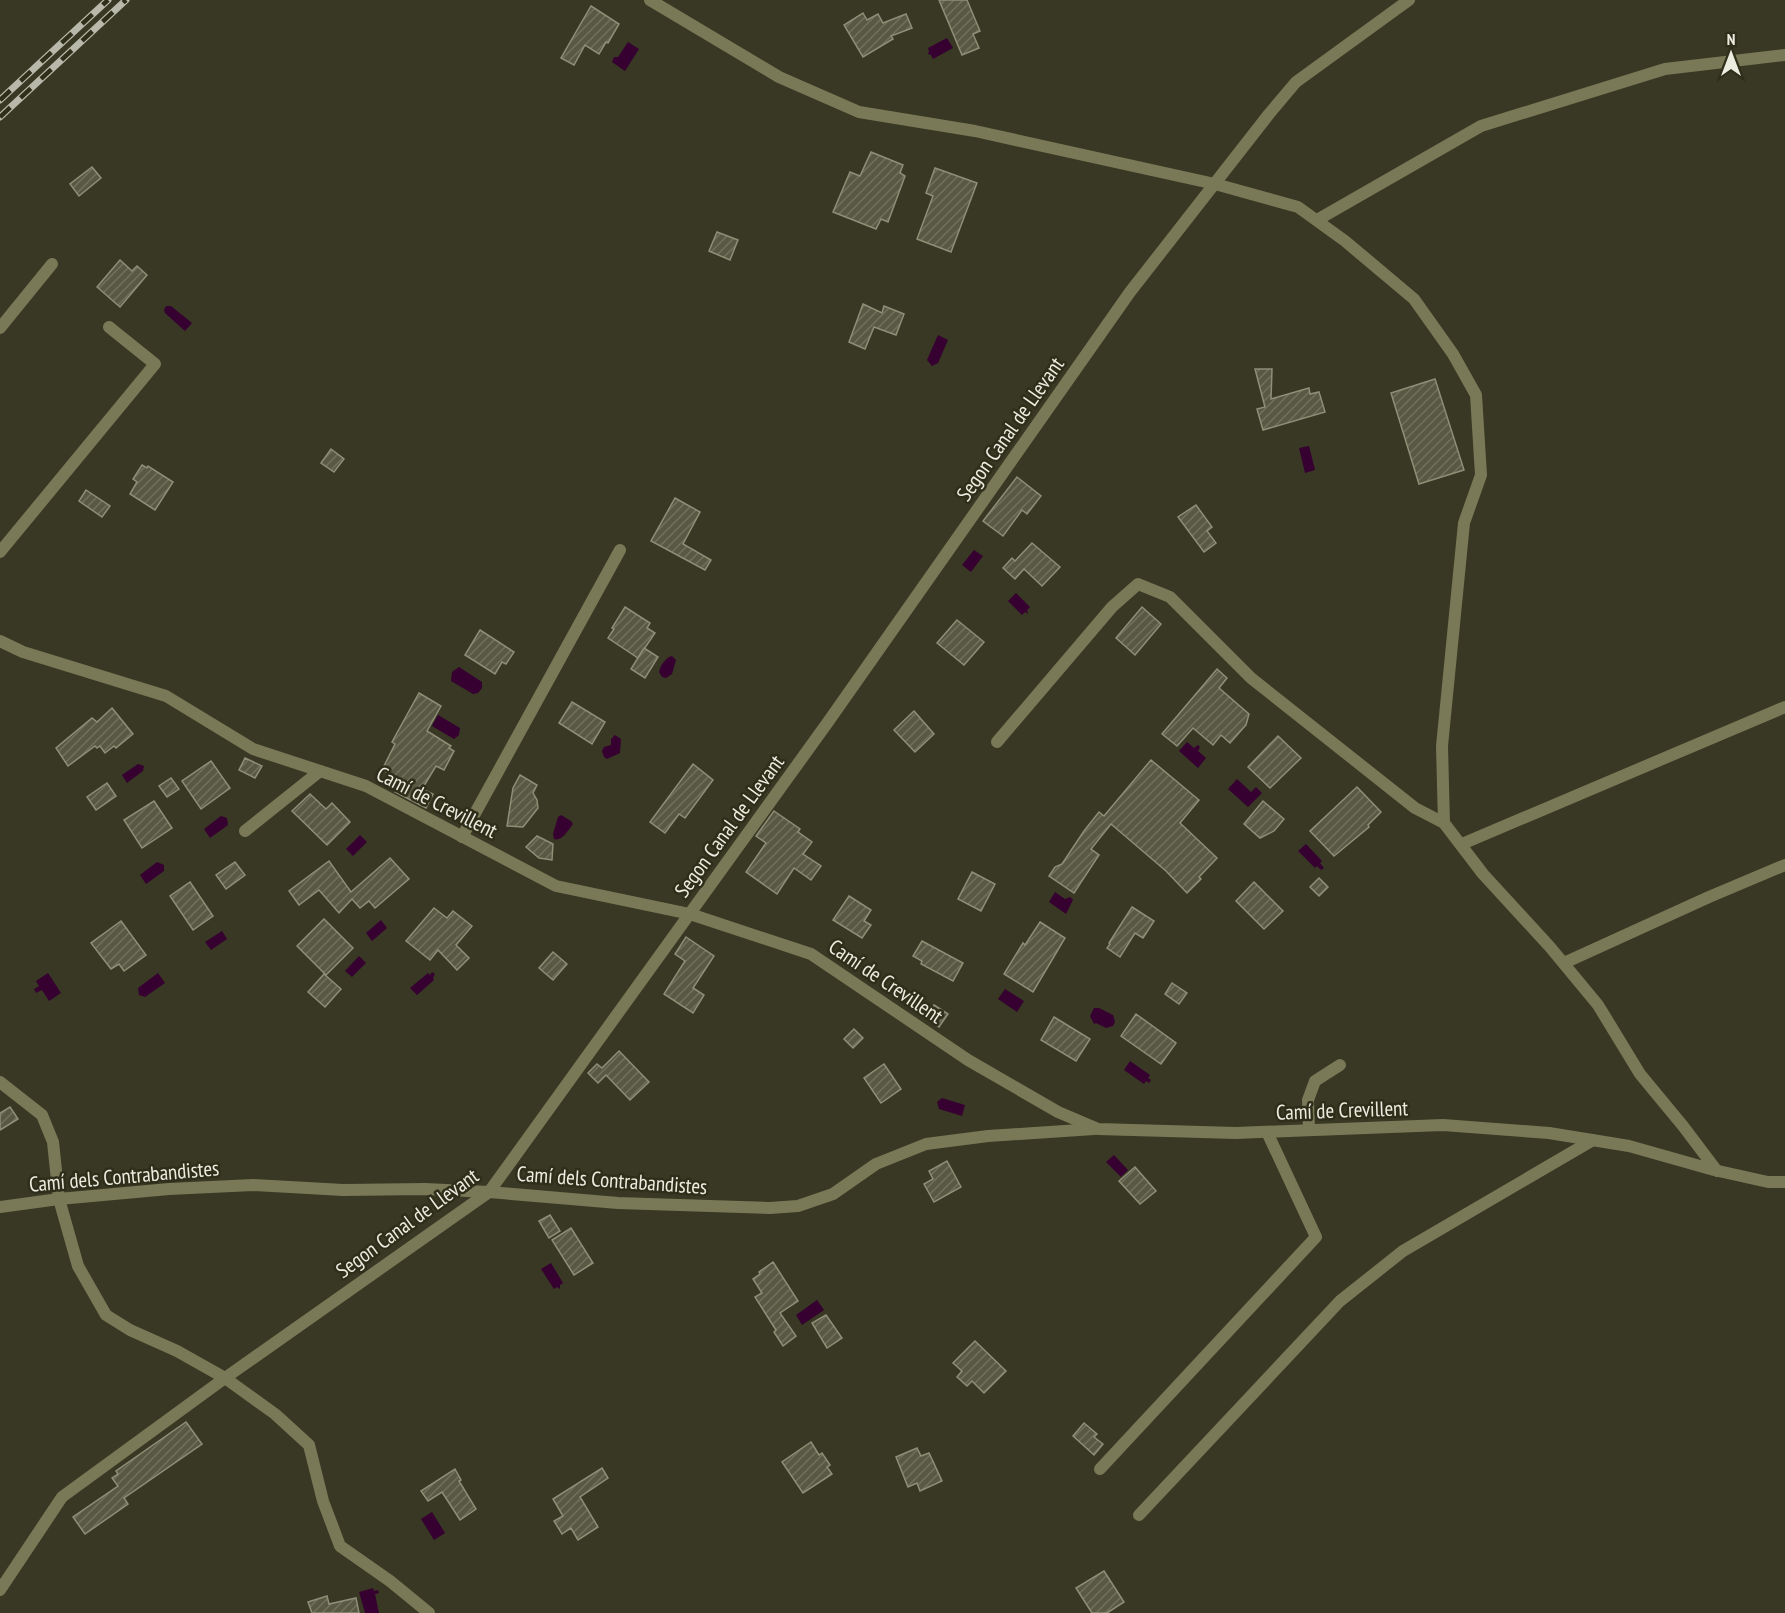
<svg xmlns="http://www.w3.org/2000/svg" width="1785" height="1613" font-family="'PT Sans Narrow',sans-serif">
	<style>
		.water { fill: #360030 }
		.building { fill: url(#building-hatch); stroke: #8f8f78; stroke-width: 1.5 }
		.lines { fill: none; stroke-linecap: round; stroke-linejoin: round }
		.street { stroke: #797957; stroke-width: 12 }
		.rail-casing { stroke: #b9b9ab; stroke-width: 7 }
		.rail { stroke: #2e2e1a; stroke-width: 4.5; stroke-dasharray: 14; stroke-linecap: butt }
		.labels { text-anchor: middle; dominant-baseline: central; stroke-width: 5; stroke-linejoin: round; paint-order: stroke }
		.street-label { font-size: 21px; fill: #ecece0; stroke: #2e2e1a }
	</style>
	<defs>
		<pattern id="building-hatch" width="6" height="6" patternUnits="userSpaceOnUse" patternTransform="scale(1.5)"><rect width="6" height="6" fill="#585843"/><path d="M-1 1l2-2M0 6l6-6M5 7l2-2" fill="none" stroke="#70705e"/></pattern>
	</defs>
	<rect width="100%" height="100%" fill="#383824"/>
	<g class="water">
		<path d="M947 38 953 48 933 59 931 55 928 54 929 51 928 48Z"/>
		<path d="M628 42 639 49 625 71 612 62 614 57H618Z"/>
		<path d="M166 306H171L192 323 185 331 165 313 164 310Z"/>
		<path d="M938 335 948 340 938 363 932 366 927 360Z"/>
		<path d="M1309 446 1315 470 1305 473 1299 448Z"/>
		<path d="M974 550 983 556 971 572 962 565Z"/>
		<path d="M1016 593 1030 607 1027 610 1028 614 1025 612 1022 615 1008 601Z"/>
		<path d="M672 656 676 660 672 674 666 678 662 677 659 672C660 666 666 657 672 656Z"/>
		<path d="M459 667 482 682V688L478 693 473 694 451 681 452 672Z"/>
		<path d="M438 715 460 728 459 735 454 739 432 726Z"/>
		<path d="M615 735 621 739 620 753 607 759 604 757 602 751 604 747 611 745V739Z"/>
		<path d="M1187 742 1194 748 1198 745 1200 747 1198 751 1206 758 1198 768 1179 751Z"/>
		<path d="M138 764 144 766 143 771 127 783 122 775Z"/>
		<path d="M1237 779 1251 792 1256 787 1262 793 1248 807 1228 789Z"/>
		<path d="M561 815 571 821 573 824C568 830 562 842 554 839L553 834 558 817Z"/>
		<path d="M221 816 227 818 228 825 210 838 204 829Z"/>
		<path d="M360 835 367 842 353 856 346 849Z"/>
		<path d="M1306 844 1322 861 1320 863 1324 868 1321 870 1317 866 1315 868 1298 851Z"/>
		<path d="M157 862 164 865V871L146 884 140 875Z"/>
		<path d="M1055 892 1065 899 1070 897 1073 900 1066 914 1049 902Z"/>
		<path d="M381 920 387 928 372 941 366 933Z"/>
		<path d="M222 931 227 939 211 950 205 942Z"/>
		<path d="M359 956 366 963 352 977 345 971Z"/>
		<path d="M432 972 435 974 433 978 434 980 417 995 410 988 428 973 430 975Z"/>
		<path d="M48 973 61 993 49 1001 42 990 36 993 34 989 39 986 36 981Z"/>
		<path d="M158 973 165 983 145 997 139 995 138 988Z"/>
		<path d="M1005 989 1024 1001 1017 1012 998 999Z"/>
		<path d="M1094 1008H1099L1113 1015 1115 1022 1113 1026 1106 1028 1096 1023 1094 1024 1090 1016Z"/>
		<path d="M1130 1061 1150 1075 1148 1078 1151 1080 1149 1083 1146 1081 1144 1084 1124 1070Z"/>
		<path d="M942 1098 965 1105 962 1116 939 1109 937 1102Z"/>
		<path d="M1114 1155 1128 1170 1121 1177 1106 1162Z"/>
		<path d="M551 1263 563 1283 560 1285V1289L557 1287 554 1289 541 1269Z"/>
		<path d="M817 1300 824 1310 802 1325 796 1315Z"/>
		<path d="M432 1512 445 1533 434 1540 421 1519Z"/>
		<path d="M373 1588 374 1591 378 1590 379 1593 375 1594 379 1613H365L359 1592Z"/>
	</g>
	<g class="building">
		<path d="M939 0H967L980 31 973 34 979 48 962 55Z"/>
		<path d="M591 6 619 24 608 43 606 42 599 54 585 45 574 65 561 58Z"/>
		<path d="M863 13 867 20 878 14 883 23 906 14 912 28 891 36 893 39 863 57 844 25Z"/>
		<path d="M871 152 903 165 900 173 905 176 888 222 881 219 876 229 833 212 850 172 860 176Z"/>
		<path d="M92 167 101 178 79 196 70 184Z"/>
		<path d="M935 168 977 183 951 252 917 239 933 196 926 193Z"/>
		<path d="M717 232 738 240 730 260 709 251Z"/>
		<path d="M120 260 132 271 137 266 147 275 120 307 97 287Z"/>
		<path d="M863 304 882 313 884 306 904 314 896 335 874 327 865 349 849 342Z"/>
		<path d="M1255 369H1272L1271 399 1309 388 1310 394 1319 392 1325 412 1263 430 1257 409 1265 407Z"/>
		<path d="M1435 379 1464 470 1419 484 1391 393Z"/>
		<path d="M331 449 344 459 334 472 321 463Z"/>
		<path d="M142 465 147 468 148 466 173 482 155 510 130 494 137 482 133 479Z"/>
		<path d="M1017 477 1041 496 1027 514 1022 510 1003 536 983 521Z"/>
		<path d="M86 490 110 506 102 517 79 501Z"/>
		<path d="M675 498 700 512 683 544 711 560 705 570 651 541Z"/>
		<path d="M1196 505 1212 527 1207 531 1216 543 1204 552 1178 517Z"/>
		<path d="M1032 543 1060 567 1042 586 1024 569 1015 579 1003 568 1012 558 1015 561Z"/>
		<path d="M625 607 650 623 647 628 655 633 638 658 608 638 614 629 612 628Z"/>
		<path d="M1142 607 1161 624 1135 655 1116 638Z"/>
		<path d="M957 620 984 642 964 665 937 643Z"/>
		<path d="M480 630 514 652 506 664 502 662 495 674 465 655Z"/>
		<path d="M644 648 658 657 645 678 631 669Z"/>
		<path d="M1217 669 1227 678 1219 688 1249 714 1246 725 1230 743 1221 735 1213 745 1193 728 1177 746 1162 734Z"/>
		<path d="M419 693 441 706 427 731 451 746 449 748 454 751 444 770 436 766 422 789 433 794 426 808 395 792 401 779 382 770 395 744 392 742Z"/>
		<path d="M572 702 605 722 592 744 559 723Z"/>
		<path d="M112 708 133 734 116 748 114 746 105 753 100 746 97 748 95 746 68 766 56 748 92 718 97 722Z"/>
		<path d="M914 711 934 734 915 752 894 730Z"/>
		<path d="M1278 736 1301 758 1270 788 1248 767Z"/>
		<path d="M245 758 262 766 255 778 239 770Z"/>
		<path d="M1151 760 1199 800 1180 823 1217 858 1199 877 1201 879 1187 893 1166 871 1111 824 1091 849 1099 855 1074 893 1049 876 1055 867 1062 864 1084 831 1099 812 1104 816Z"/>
		<path d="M211 761 230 788 201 809 182 781Z"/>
		<path d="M693 764 713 780 685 818 679 814 665 833 650 822Z"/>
		<path d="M520 775 537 785 533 793 537 800 538 808 523 827 507 826 513 788Z"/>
		<path d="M171 778 179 789 167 797 159 786Z"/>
		<path d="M107 783 116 796 96 810 87 797Z"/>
		<path d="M1357 787 1381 812 1368 825 1369 827 1334 856 1310 831Z"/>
		<path d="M310 794 326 809 332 803 350 822 327 845 292 811Z"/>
		<path d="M154 801 172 828 142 848 124 820Z"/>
		<path d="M1263 801 1284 819 1274 831 1260 838 1244 824Z"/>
		<path d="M774 811 800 829 798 832 812 842 803 854 821 866 811 880 794 868 777 894 746 872 766 843 756 836Z"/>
		<path d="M537 836 553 844 552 860 539 858 526 847Z"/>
		<path d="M390 858 409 879 375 908 369 901 360 908 352 899 339 913 319 890 299 905 289 891 329 861 351 892Z"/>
		<path d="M235 862 245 875 226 889 216 875Z"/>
		<path d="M972 872 995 884 981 911 958 899Z"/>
		<path d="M1319 878 1328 887 1319 896 1310 887Z"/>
		<path d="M190 882 213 916 193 930 170 896Z"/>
		<path d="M1254 882 1283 911 1264 929 1236 901Z"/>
		<path d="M849 896 871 910 864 921 871 925 862 938 833 920Z"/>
		<path d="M1132 907 1154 921 1143 938 1135 933 1120 957 1107 948 1110 944 1109 943Z"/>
		<path d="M434 908 447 918 453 911 472 926 456 945 469 958 457 970 438 950 430 960 406 941Z"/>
		<path d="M324 919 353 948 326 975 297 946Z"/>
		<path d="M121 921 146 955 124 971 119 964 111 969 91 943Z"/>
		<path d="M1040 922 1065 938 1033 992 1004 974 1023 943 1025 945Z"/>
		<path d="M686 937 714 956 693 988 704 995 693 1013 664 994 685 961 675 954Z"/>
		<path d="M922 941 963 963 953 981 921 964 922 961 913 956Z"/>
		<path d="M553 952 567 964 553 980 539 968Z"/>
		<path d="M324 974 341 989 325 1007 308 992Z"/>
		<path d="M1172 983 1187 993 1179 1004 1165 994Z"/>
		<path d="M934 1005 948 1014 939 1027 926 1018Z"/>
		<path d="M1136 1014 1176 1043 1161 1064 1121 1036Z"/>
		<path d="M1054 1017 1090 1039 1076 1061 1041 1040Z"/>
		<path d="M854 1029 863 1038 853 1048 844 1039Z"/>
		<path d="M619 1051 649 1082 630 1100 606 1075 598 1083 588 1073 597 1064 602 1068Z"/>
		<path d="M884 1064 901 1089 881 1103 864 1078Z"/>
		<path d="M10 1107 18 1119 0 1130V1113Z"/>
		<path d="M947 1161 961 1187 934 1202 924 1184 933 1179 929 1171Z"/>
		<path d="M1135 1167 1156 1191 1140 1204 1119 1181Z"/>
		<path d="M550 1215 560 1231 549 1238 539 1221Z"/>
		<path d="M571 1228 593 1263 574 1275 552 1240Z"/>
		<path d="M773 1262 798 1301 780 1313 796 1336 783 1346 774 1332 776 1330 755 1297 762 1293 753 1279 760 1274 759 1272Z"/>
		<path d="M826 1315 842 1338 827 1348 812 1323Z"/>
		<path d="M975 1341 1006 1371 984 1393 972 1381 967 1386 957 1377 962 1371 953 1363Z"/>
		<path d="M186 1422 202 1444 124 1498 128 1504 85 1534 73 1517 118 1486 112 1478 118 1474 116 1471Z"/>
		<path d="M1084 1423 1097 1434 1094 1437 1103 1444 1094 1455 1073 1436Z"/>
		<path d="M811 1442 819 1455 822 1453 830 1465 827 1467 832 1474 803 1493 782 1462Z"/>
		<path d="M917 1448 921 1456 929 1453 942 1481 920 1491 917 1483 908 1487 896 1457Z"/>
		<path d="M602 1468 608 1478 580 1497 598 1527 578 1540 571 1528 562 1534 554 1521 563 1516 553 1499Z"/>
		<path d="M455 1469 461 1480 459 1481 476 1509 460 1520 442 1492 428 1501 421 1491Z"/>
		<path d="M1104 1571 1124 1602 1107 1613H1092L1076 1588Z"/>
		<path d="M327 1596 329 1604 356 1598 359 1613H312L308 1602Z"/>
	</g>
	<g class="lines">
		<g class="street">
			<path d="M650 0 779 77 859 112 975 131 1215 184 1298 207 1345 241 1414 299 1453 354 1476 395 1481 475 1464 523 1442 746 1444 823 1483 874 1550 947 1598 1005 1640 1074 1683 1126 1717 1171"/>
			<path d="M1317 220 1481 126 1665 69 1785 55"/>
			<path d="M0 328 52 264"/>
			<path d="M0 552 155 364 109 327"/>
			<path d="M0 641 23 652 166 696 253 749 366 786 556 886 690 914 811 954 968 1060 1058 1112 1098 1129 1236 1133 1443 1125 1549 1133 1629 1146 1714 1170 1768 1182H1785"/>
			<path d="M997 742 1112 607 1138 584 1170 597 1251 678 1415 808 1444 823"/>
			<path d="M245 831 320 771"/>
			<path d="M462 837 620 550"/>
			<path d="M1462 844 1785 707"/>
			<path d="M1564 963 1709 897 1785 865"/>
			<path d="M0 1082 42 1115 53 1142 59 1199 78 1266 106 1315 130 1330 177 1351 225 1378 275 1414 309 1445 323 1501 340 1546 390 1581 429 1613"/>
			<path d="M1309 1130 1308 1100 1315 1081 1340 1065"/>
			<path d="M0 1207 59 1199 169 1189 253 1185 343 1190 425 1189 489 1192 618 1203 770 1208 798 1206 833 1194 876 1164 926 1144 988 1136 1094 1129"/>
			<path d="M1100 1469 1316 1237 1267 1132"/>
			<path d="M1139 1515 1340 1301 1403 1251 1593 1140"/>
			<path d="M0 1590 62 1497 225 1378 489 1192 828 722 1130 292 1269 114 1296 82 1409 0"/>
		</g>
		<g class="rail-casing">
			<g id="rail">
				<path d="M0 100 108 0"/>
				<path d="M0 117 126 0"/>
			</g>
		</g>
		<use href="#rail" class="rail"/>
	</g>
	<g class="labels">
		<g class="street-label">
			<text transform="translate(1010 429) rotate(-55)">Segon Canal de Llevant</text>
			<text transform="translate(437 802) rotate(27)">Camí de Crevillent</text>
			<text transform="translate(729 826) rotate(-54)">Segon Canal de Llevant</text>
			<text transform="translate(886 981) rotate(34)">Camí de Crevillent</text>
			<text transform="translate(1342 1110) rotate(-2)">Camí de Crevillent</text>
			<text transform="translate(124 1176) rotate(-5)">Camí dels Contrabandistes</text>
			<text transform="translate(612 1180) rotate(4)">Camí dels Contrabandistes</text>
			<text transform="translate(407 1223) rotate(-36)">Segon Canal de Llevant</text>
		</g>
	</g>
	<g transform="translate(1731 54)" stroke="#2e2e1a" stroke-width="4.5" paint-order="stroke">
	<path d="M0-4.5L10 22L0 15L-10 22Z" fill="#ecece0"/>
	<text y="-9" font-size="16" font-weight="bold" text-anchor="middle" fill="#ecece0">N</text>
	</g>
</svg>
